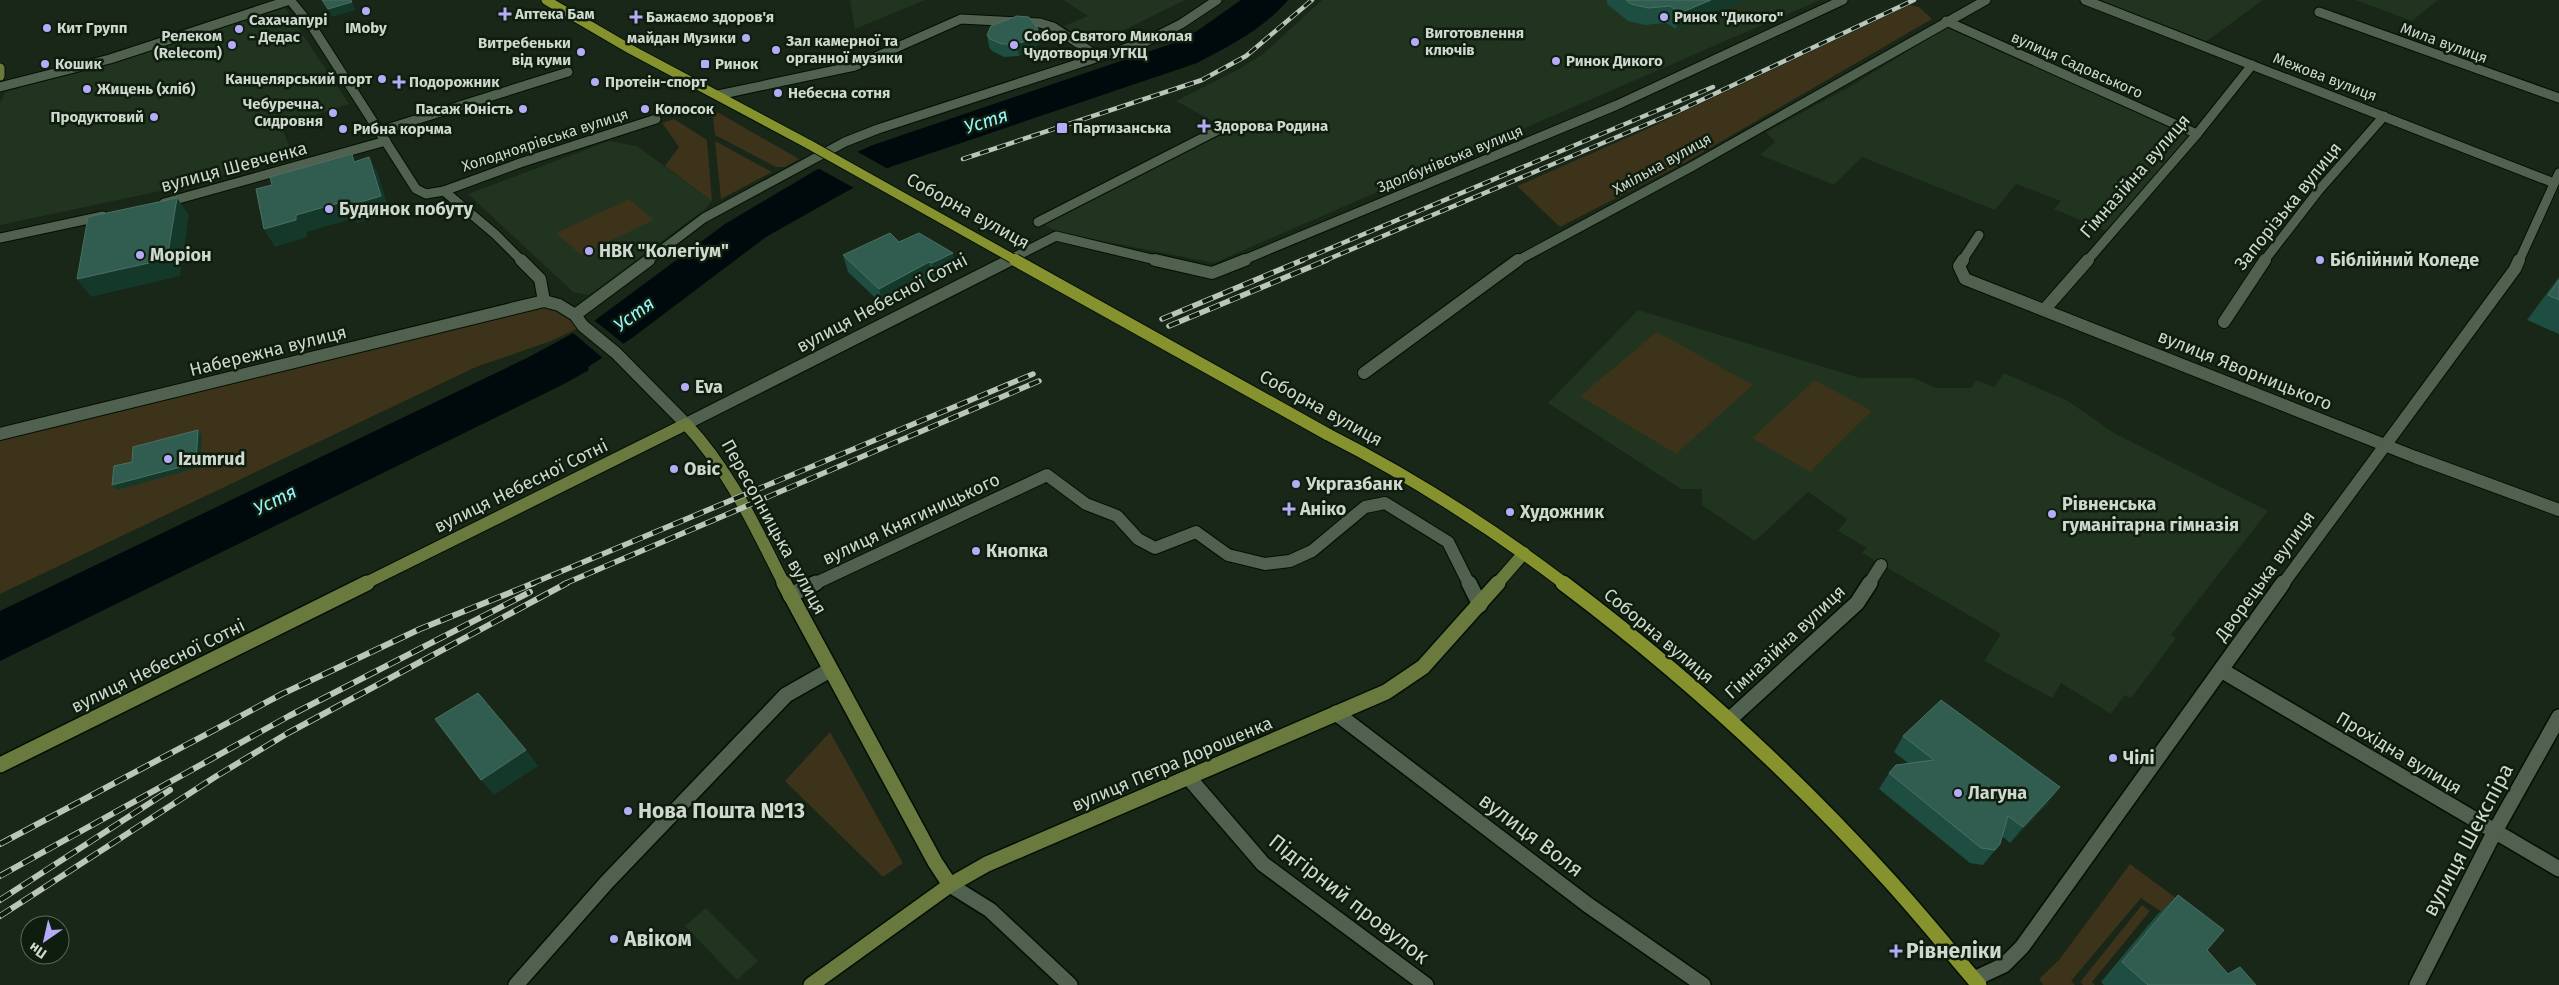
<svg xmlns="http://www.w3.org/2000/svg" width="2559" height="985" font-family="'Fira Sans',sans-serif">
	<style>
		.built { fill: #20341f }
		.green { fill: #3d321a }
		.water { fill: #000a0c }
		.pier { fill: #182717 }
		.lines { fill: none; stroke-linecap: round; stroke-linejoin: round }
		.street-far2-casing { stroke: #030f03; stroke-width: 11 }
		.street-far1-casing { stroke: #030f03; stroke-width: 14 }
		.street-casing { stroke: #030f03; stroke-width: 18 }
		.secondary-far2-casing { stroke: #030f03; stroke-width: 11 }
		.secondary-far1-casing { stroke: #030f03; stroke-width: 14 }
		.secondary-casing { stroke: #030f03; stroke-width: 18 }
		.primary-far2-casing { stroke: #030f03; stroke-width: 11 }
		.primary-far1-casing { stroke: #030f03; stroke-width: 14 }
		.primary-casing { stroke: #030f03; stroke-width: 18 }
		.street-far2 { stroke: #50614f; stroke-width: 9 }
		.street-far1 { stroke: #50614f; stroke-width: 12 }
		.street { stroke: #50614f; stroke-width: 15 }
		.secondary-far2 { stroke: #6a7a3e; stroke-width: 9 }
		.secondary-far1 { stroke: #6a7a3e; stroke-width: 12 }
		.secondary { stroke: #6a7a3e; stroke-width: 15 }
		.primary-far2 { stroke: #85922d; stroke-width: 9 }
		.primary-far1 { stroke: #85922d; stroke-width: 12 }
		.primary { stroke: #85922d; stroke-width: 15 }
		.rail-far2-casing { stroke: #bbc6bb; stroke-width: 4.5 }
		.rail-far1-casing { stroke: #bbc6bb; stroke-width: 5.5 }
		.rail-casing { stroke: #bbc6bb; stroke-width: 6 }
		.rail-far2 { stroke: #0f1d0e; stroke-width: 3; stroke-dasharray: 9; stroke-linecap: butt }
		.rail-far1 { stroke: #0f1d0e; stroke-width: 4; stroke-dasharray: 11; stroke-linecap: butt }
		.rail { stroke: #0f1d0e; stroke-width: 4.5; stroke-dasharray: 13; stroke-linecap: butt }
		.primary-bridge-far1-casing { stroke: #030f03; stroke-width: 11; stroke-linecap: butt }
		.primary-bridge-casing { stroke: #030f03; stroke-width: 14; stroke-linecap: butt }
		.primary-bridge-far1 { stroke: #85922d; stroke-width: 9 }
		.primary-bridge { stroke: #85922d; stroke-width: 12 }
		.wall { fill: #1e4e42 }
		.shaded-wall { fill: #14382a }
		.building { fill: #315d51; stroke: #4a7064 }
		.poi-dot { fill: #b5acf8; stroke: #0f1d0e; stroke-width: 2 }
		.labels { text-anchor: middle; dominant-baseline: central; stroke-width: 5; stroke-linejoin: round; paint-order: stroke }
		.far-poi-label { font-size: 15px; font-weight: bold; fill: #ced8ce; stroke: #0f1d0e; text-anchor: start }
		.far-street-label { font-size: 15px; fill: #ced8ce; stroke: #0f1d0e }
		.street-label { font-size: 18px; fill: #ced8ce; stroke: #0f1d0e }
		.poi-label { font-size: 18px; font-weight: bold; fill: #ced8ce; stroke: #0f1d0e; text-anchor: start }
		.water-label { font-size: 19px; font-style: italic; fill: #98f4fb; stroke: #0f1d0e }
		.near-poi-label { font-size: 21px; font-weight: bold; fill: #ced8ce; stroke: #0f1d0e; text-anchor: start }
		.near-street-label { font-size: 21px; fill: #ced8ce; stroke: #0f1d0e }
	</style>
	<rect width="100%" height="100%" fill="#182717"/>
	<g class="built">
		<path d="M850 0H925L855 29Z"/>
		<path d="M1063 0H1185L1092 46 1064 26 1088 16Z"/>
		<path d="M1322 0H1820L1214 263 1058 232 1041 223 1225 128 1176 101 1239 69 1263 54Z"/>
		<path d="M2092 0H2263L2204 43Z"/>
		<path d="M2355 0H2438L2412 21Z"/>
		<path d="M285 8 349 104 281 126 293 155 189 185 0 225V104L5 92Z"/>
		<path d="M1950 25 2190 134 2106 231 2054 209 2061 201 2016 184 1995 210 1862 157 1834 185 1760 155 1775 142 1766 132 1851 86Z"/>
		<path d="M609 141 637 146 712 201 704 210 589 295 573 292 468 194Z"/>
		<path d="M1638 310 1860 378H1914L1936 388H1971L1976 380 1994 387 2004 373 2068 401 2114 433 2268 511 2171 635 2176 638 2131 698 2125 695 2111 714 2061 683 2052 698 1984 661 2001 634 1862 553 1867 548 1838 531 1847 519 1808 492 1755 541 1702 505V489H1681L1548 403Z"/>
		<path d="M706 908 758 961 737 980 685 926Z"/>
	</g>
	<g class="green">
		<path d="M1910 5 1919 7 1932 19 1686 162 1560 227 1517 186 1647 129Z"/>
		<path d="M717 112 799 159 785 167H776L715 135 713 117Z"/>
		<path d="M674 119 707 140 712 201 665 166 679 147 662 123Z"/>
		<path d="M715 141 772 172 721 199Z"/>
		<path d="M629 199 654 220 581 255 556 233Z"/>
		<path d="M544 301 583 326 551 341 476 367 0 594V434Z"/>
		<path d="M1657 332 1753 385 1676 454 1580 396Z"/>
		<path d="M1815 380 1872 411 1810 472 1752 438Z"/>
		<path d="M830 732 903 863 883 877 785 781Z"/>
		<path d="M2130 864 2219 930 2165 914 2141 898 2071 981 2075 985H2043L2039 979 2059 960Z"/>
		<path d="M2142 905 2150 911 2092 982 2095 985H2083L2080 982Z"/>
	</g>
	<path class="water" d="M1241 0H1288C1265 28 1228 47 1197 63L890 167 766 237 632 338 588 367 589 370 562 385 0 661V611L527 358 590 324 725 224 816 170 873 145 1171 44 1197 31Z"/>
	<g class="pier">
		<path d="M854 150 890 170 854 188 816 167Z"/>
		<path d="M594 320 625 345 604 359 572 332Z"/>
	</g>
	<g class="lines">
		<g class="street-far2-casing">
			<g id="street-far2">
				<path d="M290 0 313 28 416 189 426 194 444 191 520 163 656 119"/>
				<path d="M2085 0 2554 183"/>
				<path d="M2319 12 2559 98"/>
				<path d="M1946 21 2197 134"/>
				<path d="M0 87 110 59 290 0"/>
				<path d="M718 95 855 66 961 19 1040 23 1053 27 1099 57"/>
				<path d="M380 131 568 72"/>
				<path d="M444 191 495 234 522 261"/>
				<path d="M164 203 386 141"/>
				<path d="M1038 222 1222 128"/>
				<path d="M0 238 103 216"/>
				<path d="M647 261 704 218 845 142 878 129 1145 42 1181 24 1217 0"/>
				<path d="M1007 261 1056 236 1160 261"/>
				<path d="M1241 261 1617 105 1843 0"/>
				<path d="M1517 261 1691 167 1986 0"/>
				<path d="M1962 261 1979 235"/>
				<path d="M2087 261 2197 134 2252 65"/>
				<path d="M2264 261 2319 190 2384 116"/>
				<path d="M2519 261 2559 173"/>
			</g>
		</g>
		<g class="street-far1-casing">
			<g id="street-far1">
				<path d="M521 260 540 279 544 301"/>
				<path d="M1155 260 1212 273 1245 260"/>
				<path d="M1963 260 1959 266 1965 279 2415 457 2559 510"/>
				<path d="M2045 309 2088 260"/>
				<path d="M575 315 649 260"/>
				<path d="M2224 322 2265 260"/>
				<path d="M1364 373 1518 260"/>
				<path d="M0 434 544 301 559 305 575 315 583 326 616 353 686 424 1010 260"/>
				<path d="M814 584 1047 475 1086 504 1117 516 1138 539 1155 548 1196 532 1228 555 1265 564 1290 561 1312 551 1365 507 1385 503 1448 542 1469 584"/>
				<path d="M1869 584 1881 565"/>
				<path d="M2283 584 2515 269 2519 260"/>
			</g>
		</g>
		<g class="street-casing">
			<g id="street">
				<path d="M1469 583 1480 605"/>
				<path d="M790 595 816 583"/>
				<path d="M2221 670 2559 869"/>
				<path d="M1336 713 1588 905 1703 985"/>
				<path d="M1730 719 1857 603 1870 583"/>
				<path d="M1189 778 1263 864 1426 985"/>
				<path d="M950 885 990 910 1070 985"/>
				<path d="M1974 979 2004 965 2022 947 2283 583"/>
				<path d="M516 985 607 882 786 695 830 670"/>
				<path d="M2417 985 2495 831 2559 717"/>
			</g>
		</g>
		<g class="secondary-far2-casing">
			<path id="secondary-far2" d="M0 68V76"/>
		</g>
		<g class="secondary-far1-casing">
			<g id="secondary-far1">
				<path d="M364 584 686 424C730 471 755 527 784 584"/>
				<path d="M1497 584 1524 553"/>
			</g>
		</g>
		<g class="secondary-casing">
			<g id="secondary">
				<path d="M784 583 935 862 950 885"/>
				<path d="M0 765 367 583"/>
				<path d="M811 985 950 885 987 864 1386 692 1423 667 1498 583"/>
			</g>
		</g>
		<g class="primary-far2-casing">
			<path id="primary-far2" d="M546 0 630 49 810 145"/>
		</g>
		<g class="primary-far1-casing">
			<path id="primary-far1" d="M1327 434C1410 476 1490 527 1565 584"/>
		</g>
		<g class="primary-casing">
			<path id="primary" d="M1563 583C1680 671 1790 771 1888 879 1919 913 1949 950 1979 985"/>
		</g>
		<use href="#street-far2" class="street-far2"/>
		<use href="#street-far1" class="street-far1"/>
		<use href="#street" class="street"/>
		<use href="#secondary-far2" class="secondary-far2"/>
		<use href="#secondary-far1" class="secondary-far1"/>
		<use href="#secondary" class="secondary"/>
		<use href="#primary-far2" class="primary-far2"/>
		<use href="#primary-far1" class="primary-far1"/>
		<use href="#primary" class="primary"/>
		<g class="rail-far2-casing">
			<g id="rail-far2">
				<path d="M963 159 1202 80 1246 56 1312 0"/>
				<path d="M1300 261 1713 87"/>
				<path d="M1324 261 1676 112 1914 0"/>
			</g>
		</g>
		<g class="rail-far1-casing">
			<g id="rail-far1">
				<path d="M1162 319 1303 260"/>
				<path d="M1169 326 1327 260"/>
				<path d="M531 584 1033 374"/>
				<path d="M564 584 1039 381"/>
			</g>
		</g>
		<g class="rail-casing">
			<g id="rail">
				<path d="M0 844 282 694 420 629 534 583"/>
				<path d="M0 876 289 716 530 592"/>
				<path d="M0 900 170 790"/>
				<path d="M0 916 215 777 288 733 567 583"/>
			</g>
		</g>
		<use href="#rail-far2" class="rail-far2"/>
		<use href="#rail-far1" class="rail-far1"/>
		<use href="#rail" class="rail"/>
		<g class="primary-bridge-far1-casing">
			<path id="primary-bridge-far1" d="M810 145 1017 261"/>
		</g>
		<g class="primary-bridge-casing">
			<path id="primary-bridge" d="M1015 260 1327 434"/>
		</g>
		<use href="#primary-bridge-far1" class="primary-bridge-far1"/>
		<use href="#primary-bridge" class="primary-bridge"/>
	</g>
	<g class="wall">
		<path d="M1607 0H1745L1676 29 1666 23 1645 25 1628 21 1607 4Z"/>
		<path d="M1038 29 1040 42 1032 51 1019 56 1004 57 992 51 989 47 987 35Z"/>
		<path d="M899 242 953 253 956 270 936 281 933 279 884 306 848 272 843 255Z"/>
		<path d="M2559 277V334L2527 320Z"/>
		<path d="M1903 736 2048 803 2010 843 2002 836 2000 844 1983 865 1970 863 1879 789 1889 773 1908 763 1894 752Z"/>
		<path d="M2178 895 2207 950 2228 974 2256 985H2104L2101 982 2156 916Z"/>
	</g>
	<g class="shaded-wall">
		<path d="M1711 0H1745L1676 29 1680 13Z"/>
		<path d="M352 2 356 10 332 17 328 9Z"/>
		<path d="M1038 29 1040 42 1032 51 1019 56 1017 44Z"/>
		<path d="M369 157 378 174 390 213 357 223 355 218 307 232V237L275 247 264 229Z"/>
		<path d="M177 198 189 215 180 276 91 297 77 279Z"/>
		<path d="M953 253 956 270 936 281 932 263Z"/>
		<path d="M929 262 933 279 884 306 879 289Z"/>
		<path d="M198 430 202 435 200 467 116 490 112 485Z"/>
		<path d="M526 750 538 766 494 795 481 780Z"/>
		<path d="M2060 787 2048 803 2010 843 2023 827Z"/>
	</g>
	<g class="building">
		<path d="M322 0H351L352 2 328 9Z"/>
		<path d="M1626 0H1711L1680 13 1670 6 1648 8 1631 4Z"/>
		<path d="M1017 16 1029 17 1038 29 1031 39 1017 44H1002L990 39 987 35 991 26Z"/>
		<path d="M352 154 354 162 369 157 381 196 347 206 346 201 296 215V220L264 229 256 189 272 185 270 177Z"/>
		<path d="M177 198 167 259 77 279 88 217Z"/>
		<path d="M890 233 899 242 919 233 953 253 932 263 929 262 879 289 843 255Z"/>
		<path d="M2559 280V300L2548 295Z"/>
		<path d="M198 430 196 463 112 485 114 466 132 462 133 447Z"/>
		<path d="M478 693 526 750 481 780 435 719Z"/>
		<path d="M1941 700 2060 787 2023 827 2008 816 2000 844 1995 850 1981 848 1889 773 1896 765 1934 760 1903 736Z"/>
		<path d="M2178 895 2224 930 2207 950 2228 974 2240 967 2256 985H2148L2122 962Z"/>
	</g>
	<g class="poi-dot">
		<circle cx="366" cy="11" r="5"/>
		<path d="M502.5 6.5h5v5h5v5h-5v5h-5v-5h-5v-5h5z"/>
		<path d="M633.5 9.5h5v5h5v5h-5v5h-5v-5h-5v-5h5z"/>
		<circle cx="1664" cy="17" r="5"/>
		<circle cx="47" cy="28" r="5"/>
		<circle cx="239" cy="29" r="5"/>
		<circle cx="746" cy="38" r="5"/>
		<circle cx="1415" cy="42" r="5"/>
		<circle cx="232" cy="45" r="5"/>
		<circle cx="1014" cy="45" r="5"/>
		<circle cx="776" cy="50" r="5"/>
		<circle cx="581" cy="52" r="5"/>
		<circle cx="1556" cy="61" r="5"/>
		<circle cx="45" cy="64" r="5"/>
		<rect x="700" y="59" width="10" height="10" rx="2.5"/>
		<circle cx="382" cy="79" r="5"/>
		<path d="M396.5 74.5h5v5h5v5h-5v5h-5v-5h-5v-5h5z"/>
		<circle cx="595" cy="82" r="5"/>
		<circle cx="87" cy="89" r="5"/>
		<circle cx="778" cy="93" r="5"/>
		<circle cx="523" cy="109" r="5"/>
		<circle cx="645" cy="109" r="5"/>
		<circle cx="333" cy="113" r="5"/>
		<circle cx="154" cy="117" r="5"/>
		<path d="M1201.5 118.5h5v5h5v5h-5v5h-5v-5h-5v-5h5z"/>
		<rect x="1056" y="122" width="12" height="12" rx="2.5"/>
		<circle cx="343" cy="129" r="5"/>
		<circle cx="329" cy="209" r="5"/>
		<circle cx="589" cy="251" r="5"/>
		<circle cx="140" cy="255" r="5"/>
		<circle cx="2320" cy="260" r="5"/>
		<circle cx="685" cy="387" r="5"/>
		<circle cx="168" cy="459" r="5"/>
		<circle cx="674" cy="469" r="5"/>
		<circle cx="1296" cy="484" r="5"/>
		<path d="M1286.5 501.5h5v5h5v5h-5v5h-5v-5h-5v-5h5z"/>
		<circle cx="1510" cy="512" r="5"/>
		<circle cx="2052" cy="514" r="5"/>
		<circle cx="976" cy="551" r="5"/>
		<circle cx="2113" cy="758" r="5"/>
		<circle cx="1958" cy="793" r="5"/>
		<circle cx="628" cy="811" r="5"/>
		<circle cx="614" cy="939" r="5"/>
		<path d="M1893.5 943.5h5v5h5v5h-5v5h-5v-5h-5v-5h5z"/>
	</g>
	<g class="labels">
		<g class="far-poi-label">
			<text x="515" y="14">Аптека Бам</text>
			<text x="646" y="17">Бажаємо здоров'я</text>
			<text x="1674" y="17">Ринок "Дикого"</text>
			<text x="249" y="20">Сахачапурі<tspan x="249" dy="17">- Дедас</tspan></text>
			<text x="57" y="28">Кит Групп</text>
			<text x="366" y="28" text-anchor="middle">IMoby</text>
			<text x="1425" y="33">Виготовлення<tspan x="1425" dy="17">ключів</tspan></text>
			<text x="222" y="36" text-anchor="end">Релеком<tspan x="222" dy="17">(Relecom)</tspan></text>
			<text x="1024" y="36">Собор Святого Миколая<tspan x="1024" dy="17">Чудотворця УГКЦ</tspan></text>
			<text x="736" y="38" text-anchor="end">майдан Музики</text>
			<text x="786" y="41">Зал камерної та<tspan x="786" dy="17">органної музики</tspan></text>
			<text x="571" y="43" text-anchor="end">Витребеньки<tspan x="571" dy="17">від куми</tspan></text>
			<text x="1566" y="61">Ринок Дикого</text>
			<text x="55" y="64">Кошик</text>
			<text x="715" y="64">Ринок</text>
			<text x="372" y="79" text-anchor="end">Канцелярський порт</text>
			<text x="409" y="82">Подорожник</text>
			<text x="605" y="82">Протеін-спорт</text>
			<text x="97" y="89">Жицень (хліб)</text>
			<text x="788" y="93">Небесна сотня</text>
			<text x="323" y="104" text-anchor="end">Чебуречна.<tspan x="323" dy="17">Сидровня</tspan></text>
			<text x="513" y="109" text-anchor="end">Пасаж Юність</text>
			<text x="655" y="109">Колосок</text>
			<text x="144" y="117" text-anchor="end">Продуктовий</text>
			<text x="1214" y="126">Здорова Родина</text>
			<text x="1073" y="128">Партизанська</text>
			<text x="353" y="129">Рибна корчма</text>
		</g>
		<g class="far-street-label">
			<text transform="translate(2444 43) rotate(20)">Мила вулиця</text>
			<text transform="translate(2077 65) rotate(24)">вулиця Садовського</text>
			<text transform="translate(2325 77) rotate(21)">Межова вулиця</text>
			<text transform="translate(545 140) rotate(-18)">Холодноярівська вулиця</text>
			<text transform="translate(1450 159) rotate(-22)">Здолбунівська вулиця</text>
			<text transform="translate(1662 164) rotate(-29)">Хмільна вулиця</text>
		</g>
		<g class="street-label">
			<text transform="translate(234 167) rotate(-15)">вулиця Шевченка</text>
			<text transform="translate(2135 176) rotate(-49)">Гімназійна вулиця</text>
			<text transform="translate(2288 206) rotate(-51)">Запорізька вулиця</text>
			<text transform="translate(968 211) rotate(29)">Соборна вулиця</text>
			<text transform="translate(882 303) rotate(-28)">вулиця Небесної Сотні</text>
			<text transform="translate(268 351) rotate(-14)">Набережна вулиця</text>
			<text transform="translate(2245 370) rotate(22)">вулиця Яворницького</text>
			<text transform="translate(1321 408) rotate(29)">Соборна вулиця</text>
			<text transform="translate(521 486) rotate(-26)">вулиця Небесної Сотні</text>
			<text transform="translate(911 519) rotate(-25)">вулиця Княгиницького</text>
			<text transform="translate(774 527) rotate(61)">Пересопницька вулиця</text>
			<text transform="translate(2265 576) rotate(-54)">Дворецька вулиця</text>
			<text transform="translate(1659 636) rotate(40)">Соборна вулиця</text>
			<text transform="translate(1785 642) rotate(-43)">Гімназійна вулиця</text>
			<text transform="translate(158 666) rotate(-26)">вулиця Небесної Сотні</text>
			<text transform="translate(2399 753) rotate(31)">Прохідна вулиця</text>
			<text transform="translate(1172 764) rotate(-23)">вулиця Петра Дорошенка</text>
		</g>
		<g class="poi-label">
			<text x="339" y="209">Будинок побуту</text>
			<text x="599" y="251">НВК "Колегіум"</text>
			<text x="150" y="255">Моріон</text>
			<text x="2330" y="260">Біблійний Коледе</text>
			<text x="695" y="387">Eva</text>
			<text x="178" y="459">Izumrud</text>
			<text x="684" y="469">Овіс</text>
			<text x="1306" y="484">Укргазбанк</text>
			<text x="2062" y="504">Рівненська<tspan x="2062" dy="21">гуманітарна гімназія</tspan></text>
			<text x="1300" y="509">Аніко</text>
			<text x="1520" y="512">Художник</text>
			<text x="986" y="551">Кнопка</text>
			<text x="2123" y="758">Чілі</text>
			<text x="1968" y="793">Лагуна</text>
		</g>
		<g class="water-label">
			<text transform="translate(986 121) rotate(-18)">Устя</text>
			<text transform="translate(634 314) rotate(-36)">Устя</text>
			<text transform="translate(275 500) rotate(-26)">Устя</text>
		</g>
		<g class="near-poi-label">
			<text x="638" y="811">Нова Пошта №13</text>
			<text x="624" y="939">Авіком</text>
			<text x="1906" y="951">Рівнеліки</text>
		</g>
		<g class="near-street-label">
			<text transform="translate(1531 835) rotate(37)">вулиця Воля</text>
			<text transform="translate(2468 840) rotate(-62)">вулиця Шекспіра</text>
			<text transform="translate(1349 899) rotate(38)">Підгірний провулок</text>
		</g>
	</g>
	<g transform="translate(45 940) rotate(214)"><circle r="24" fill="#0f1d0e" stroke="#5b685b"/>
	<path d="M0-4L9 19L0 12L-9 19Z" fill="#b5acf8"/>
	<text y="-8" font-size="14" font-weight="bold" text-anchor="middle" fill="#ced8ce">Пн</text>
	</g>
</svg>
